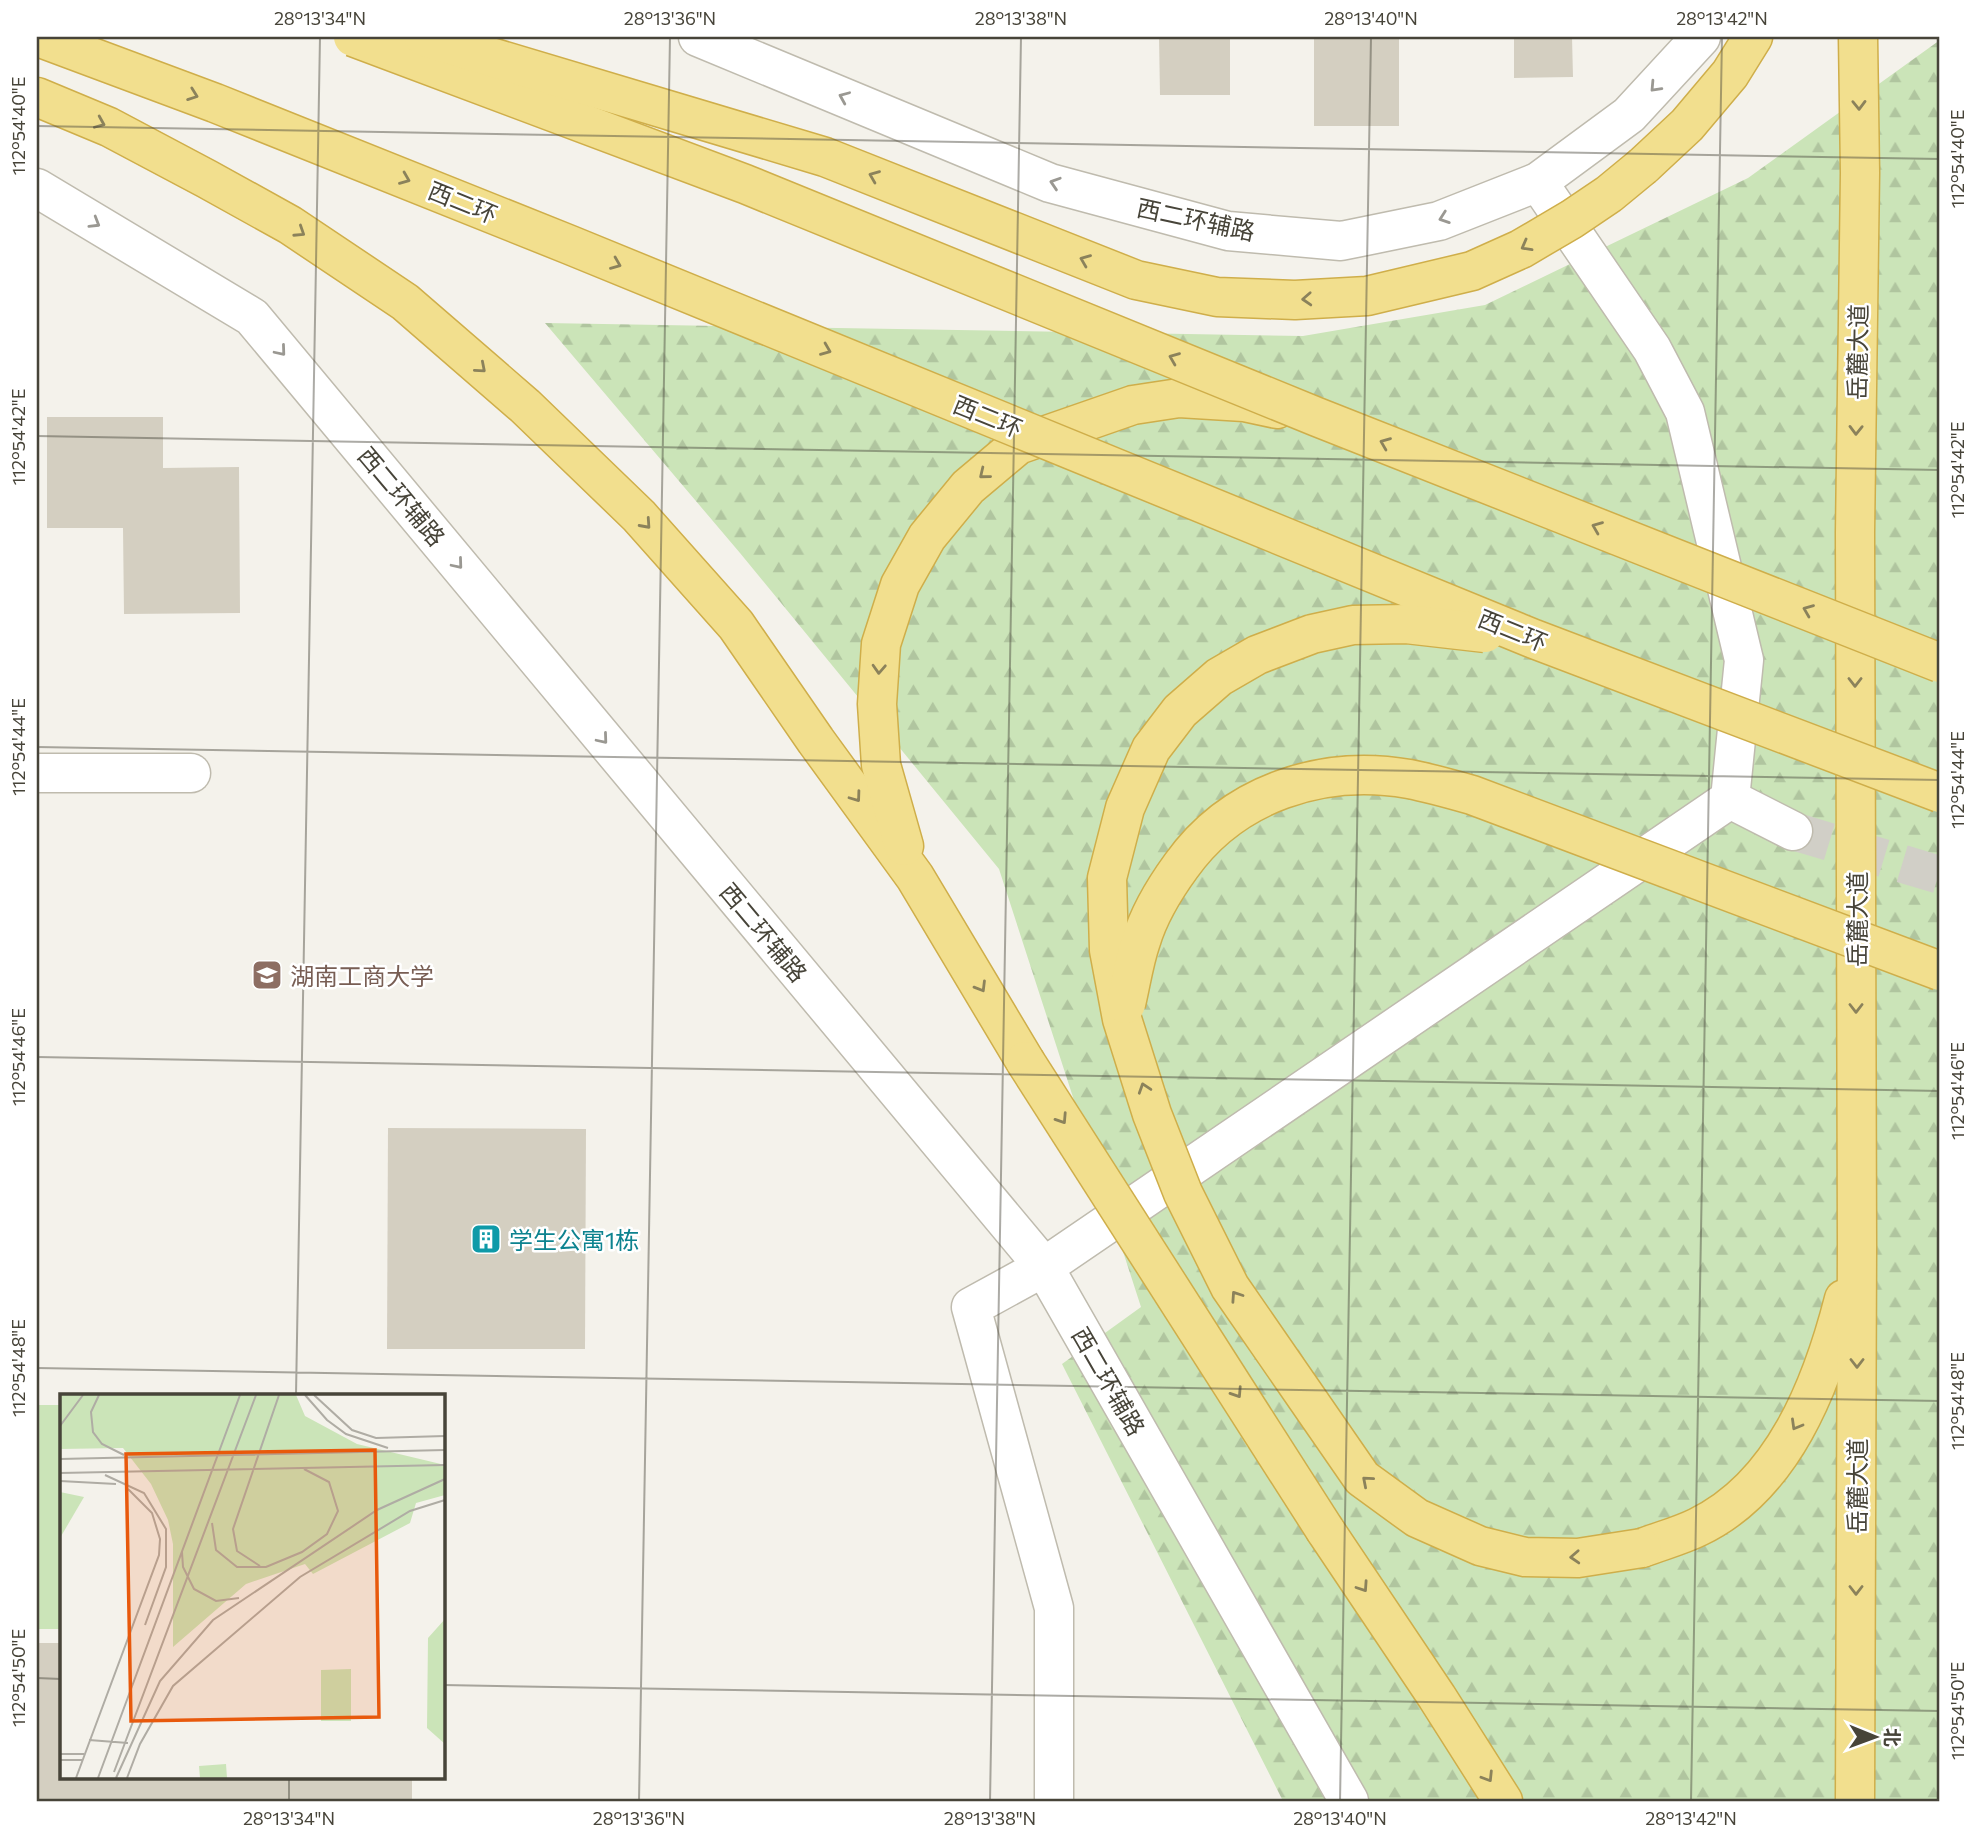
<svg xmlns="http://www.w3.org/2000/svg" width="1977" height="1838" font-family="Commissioner,'Noto Sans SC',sans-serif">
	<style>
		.forest { fill: url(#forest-firs) }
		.pitch { fill: #cbe4b8 }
		.building { fill: #d4cfc1 }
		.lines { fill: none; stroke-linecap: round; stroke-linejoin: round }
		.minor-tunnel { stroke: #d1cfc7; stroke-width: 38; stroke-dasharray: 38 19; stroke-linecap: butt }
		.minor-casing { stroke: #bfbbae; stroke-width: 41 }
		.tertiary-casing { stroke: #bfbbae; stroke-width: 41 }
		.trunk-casing { stroke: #cfae4a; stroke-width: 41 }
		.minor { stroke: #fff; stroke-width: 38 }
		.tertiary { stroke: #fff; stroke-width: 38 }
		.trunk { stroke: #f2df8e; stroke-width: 38 }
		.trunk-bridge-casing { stroke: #cfae4a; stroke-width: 41; stroke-linecap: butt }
		.trunk-bridge { stroke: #f2df8e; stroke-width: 38 }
		.oneway { stroke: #9a9892 }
		.oneway2 { stroke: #8b825b }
		.ticks { fill: none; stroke: #474439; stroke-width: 2; stroke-opacity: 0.45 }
		.labels { text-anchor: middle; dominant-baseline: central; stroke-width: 5; stroke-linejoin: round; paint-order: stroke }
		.street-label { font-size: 24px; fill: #474439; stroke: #fff }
		.education-label { font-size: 24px; fill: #785e54; stroke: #fff; text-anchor: start }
		.culture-label { font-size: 24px; fill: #0d838f; stroke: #fff; text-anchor: start }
		.inset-road { fill: none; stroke: #afaca4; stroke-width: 2 }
		.view { fill: #e8590c; fill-opacity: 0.15; stroke: #e8590c; stroke-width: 3.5 }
		.inset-edge { fill: none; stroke: #474439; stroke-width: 3.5 }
		.neatline { fill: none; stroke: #474439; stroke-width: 2.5 }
		.ticks-label { font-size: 18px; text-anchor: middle; fill: #474439 }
	</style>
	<defs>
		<pattern id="forest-firs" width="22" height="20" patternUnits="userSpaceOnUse" patternTransform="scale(1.75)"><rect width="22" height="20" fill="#cbe4b8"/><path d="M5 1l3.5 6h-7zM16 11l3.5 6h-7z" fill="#b0c59f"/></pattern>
	</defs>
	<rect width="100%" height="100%" fill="#f4f2eb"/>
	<path class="forest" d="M1940 40V1801H1283L1062 1364 1141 1307 999 869 740 553 545 323 1303 336 1485 305 1748 178Z"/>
	<rect class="pitch" x="37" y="1405" width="24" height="224"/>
	<g class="building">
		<path d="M1159 37H1230V95H1160Z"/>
		<rect x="1314" y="37" width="85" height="89"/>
		<path d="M1514 37H1572L1573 77 1514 78Z"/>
		<path d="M47 417H163V468L239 467 240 613 124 614 123 528H47Z"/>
		<path d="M388 1128 586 1129 585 1349H387Z"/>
		<path d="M37 1643H61V1777H412V1801H37Z"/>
	</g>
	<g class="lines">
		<path class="minor-tunnel" d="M1793 831 1940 875"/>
		<g class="minor-casing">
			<g id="minor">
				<path d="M37 773H191"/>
				<path d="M1730 799 1793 831"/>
				<path d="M1054 1801V1608L971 1307 1044 1267 1730 799 1744 660 1685 412 1652 349 1538 182"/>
			</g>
		</g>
		<g class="tertiary-casing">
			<g id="tertiary">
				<path d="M698 37 1050 183 1228 231 1341 241 1439 221 1538 182 1629 115 1701 37"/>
				<path d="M37 188 252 317 1044 1267 1349 1801"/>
			</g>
		</g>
		<g class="trunk-casing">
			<g id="trunk">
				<path d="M37 97 109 127 207 179 290 225 405 302 525 406 639 516 736 625 816 741 915 877 1025 1061"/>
				<path d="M1643 166 1687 125 1730 74 1753 37"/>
				<path d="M904 846 881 765 877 704 881 644 900 585 927 537 968 487 1018 445 1133 405 1179 398 1244 402 1277 409"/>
				<path d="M1325 1530 1437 1697 1503 1801"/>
				<path d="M1642 1548C1660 1541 1680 1536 1698 1527 1783 1486 1822 1385 1844 1299"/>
				<path d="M1855 1801 1857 1246 1855 533 1860 173 1858 37"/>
			</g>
		</g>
		<use href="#minor" class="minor"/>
		<use href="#tertiary" class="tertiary"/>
		<use href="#trunk" class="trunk"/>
		<g class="trunk-bridge-casing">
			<g id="trunk-bridge">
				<path d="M38 37 215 103 570 245 1534 639 1940 793"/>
				<path d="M353 37 745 184 1317 417 1940 663"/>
				<path d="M424 37 825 157 1136 280 1217 297 1295 300 1367 296 1472 271 1521 249 1572 219 1609 194 1643 166"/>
				<path d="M1485 633 1406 624 1353 625 1312 634 1257 655 1219 677 1180 711 1151 749 1125 808 1107 878 1109 950 1122 1019 1152 1114 1183 1193 1230 1287 1362 1478 1417 1518 1480 1546 1525 1557 1578 1558 1642 1548"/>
				<path d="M1126 1004C1131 983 1134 961 1141 941 1149 914 1165 888 1181 866 1233 793 1322 764 1409 779 1430 783 1451 789 1472 795L1940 971"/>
				<path d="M1025 1061 1325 1530"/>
			</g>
		</g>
		<use href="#trunk-bridge" class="trunk-bridge"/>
	</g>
	<defs><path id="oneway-chevron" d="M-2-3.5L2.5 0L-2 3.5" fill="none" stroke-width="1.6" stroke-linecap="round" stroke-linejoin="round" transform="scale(1.75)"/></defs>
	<g class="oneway">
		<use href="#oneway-chevron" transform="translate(1655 87) rotate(133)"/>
		<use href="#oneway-chevron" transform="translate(844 97) rotate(-157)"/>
		<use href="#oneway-chevron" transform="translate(1055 183) rotate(-162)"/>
		<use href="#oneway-chevron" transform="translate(1444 218) rotate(161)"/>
		<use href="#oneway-chevron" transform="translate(95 223) rotate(31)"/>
		<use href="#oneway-chevron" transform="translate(281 351) rotate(50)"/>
		<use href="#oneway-chevron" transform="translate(458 564) rotate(50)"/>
		<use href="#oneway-chevron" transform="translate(603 739) rotate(50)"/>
	</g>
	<g class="oneway2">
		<use href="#oneway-chevron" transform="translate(193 95) rotate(20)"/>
		<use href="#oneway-chevron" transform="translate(1859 105) rotate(89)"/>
		<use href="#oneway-chevron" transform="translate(100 123) rotate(23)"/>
		<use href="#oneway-chevron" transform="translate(874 176) rotate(-158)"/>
		<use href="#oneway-chevron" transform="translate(405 179) rotate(22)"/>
		<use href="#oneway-chevron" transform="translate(300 232) rotate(33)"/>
		<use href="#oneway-chevron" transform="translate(1526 246) rotate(151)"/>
		<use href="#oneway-chevron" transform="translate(1085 260) rotate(-158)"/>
		<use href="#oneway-chevron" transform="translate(616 264) rotate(22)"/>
		<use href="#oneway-chevron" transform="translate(1307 299) rotate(177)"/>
		<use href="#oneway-chevron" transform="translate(826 350) rotate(22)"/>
		<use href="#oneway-chevron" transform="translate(1174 358) rotate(-158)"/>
		<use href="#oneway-chevron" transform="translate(481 368) rotate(41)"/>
		<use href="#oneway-chevron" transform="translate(1856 430) rotate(91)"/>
		<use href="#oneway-chevron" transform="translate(1385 443) rotate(-158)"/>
		<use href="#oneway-chevron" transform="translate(984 474) rotate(141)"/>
		<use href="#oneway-chevron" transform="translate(646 524) rotate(48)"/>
		<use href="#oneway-chevron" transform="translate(1597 527) rotate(-158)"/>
		<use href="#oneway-chevron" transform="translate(1808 610) rotate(-158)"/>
		<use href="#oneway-chevron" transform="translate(879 669) rotate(93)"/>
		<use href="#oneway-chevron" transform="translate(1855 682) rotate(90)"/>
		<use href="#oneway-chevron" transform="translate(856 797) rotate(54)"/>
		<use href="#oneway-chevron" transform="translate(981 987) rotate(59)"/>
		<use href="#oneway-chevron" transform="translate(1856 1008) rotate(90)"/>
		<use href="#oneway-chevron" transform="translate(1144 1088) rotate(-108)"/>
		<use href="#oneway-chevron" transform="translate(1062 1119) rotate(57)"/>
		<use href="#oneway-chevron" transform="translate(1236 1296) rotate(-124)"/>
		<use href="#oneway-chevron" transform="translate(1857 1363) rotate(90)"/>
		<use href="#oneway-chevron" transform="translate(1237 1393) rotate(57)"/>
		<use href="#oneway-chevron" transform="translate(1796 1425) rotate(120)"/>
		<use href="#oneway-chevron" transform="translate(1367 1481) rotate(-139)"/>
		<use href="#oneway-chevron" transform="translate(1575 1557) rotate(177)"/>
		<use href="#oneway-chevron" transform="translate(1363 1587) rotate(56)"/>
		<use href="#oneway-chevron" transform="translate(1856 1590) rotate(90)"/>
		<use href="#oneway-chevron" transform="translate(1488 1777) rotate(58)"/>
	</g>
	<path class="ticks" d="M37 126 1940 159M37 436 1940 470M37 747 1940 780M37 1057 1940 1091M37 1368 1940 1401M296 1395 320 37M37 1678 61 1679M443 1685 1940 1711M289 1801V1777M639 1801 670 37M990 1801 1021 37M1340 1801 1371 37M1691 1801 1722 37"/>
	<defs>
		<g id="school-square" transform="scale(1.575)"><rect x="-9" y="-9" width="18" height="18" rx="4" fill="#8d6e63" stroke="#fff"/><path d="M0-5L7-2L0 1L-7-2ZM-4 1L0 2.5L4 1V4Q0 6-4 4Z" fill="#fff"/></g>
		<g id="building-square" transform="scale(1.575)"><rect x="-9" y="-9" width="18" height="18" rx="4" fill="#0f9aa8" stroke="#fff"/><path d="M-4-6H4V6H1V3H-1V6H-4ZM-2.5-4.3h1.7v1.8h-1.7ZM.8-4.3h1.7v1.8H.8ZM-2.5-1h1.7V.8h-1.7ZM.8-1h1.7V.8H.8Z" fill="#fff"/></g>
	</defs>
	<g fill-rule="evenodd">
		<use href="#school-square" x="267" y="975"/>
		<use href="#building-square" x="486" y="1239"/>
	</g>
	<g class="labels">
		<g class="street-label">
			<text transform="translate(463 202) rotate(22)">西二环</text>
			<text transform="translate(1196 219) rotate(12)">西二环辅路</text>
			<text transform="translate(1857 352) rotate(-89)">岳麓大道</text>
			<text transform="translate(988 416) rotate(22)">西二环</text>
			<text transform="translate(402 496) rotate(50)">西二环辅路</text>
			<text transform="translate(1513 630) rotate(22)">西二环</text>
			<text transform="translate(1856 919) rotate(-90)">岳麓大道</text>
			<text transform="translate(764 932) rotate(50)">西二环辅路</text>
			<text transform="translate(1109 1381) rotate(60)">西二环辅路</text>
			<text transform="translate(1856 1486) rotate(-90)">岳麓大道</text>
		</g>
		<g class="education-label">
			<text x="290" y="975">湖南工商大学</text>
		</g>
		<g class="culture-label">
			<text x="509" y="1239">学生公寓1栋</text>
		</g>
	</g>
	<g transform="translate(60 1394)">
		<rect width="385" height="385" fill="#f4f2eb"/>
		<path d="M0 1H236L245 22 297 50 385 71V101L356 109 350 129 253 180 245 170 186 190 113 253V150L108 126 91 90 63 54 0 55Z" fill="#cbe4b8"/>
		<path d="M0 98 24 103 0 144Z" fill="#cbe4b8"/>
		<path d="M385 225V350L367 334 368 244ZM291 275V327H261V276ZM166 370 167 384H140L139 372Z" fill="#cbe4b8"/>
		<path class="inset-road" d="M39 1 31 18 33 38 42 50 64 61M245 1 267 26 286 40 328 54M254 1 292 36 316 44 385 42M0 32 23 1M0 65 385 56M0 79 385 71M45 81 84 99 106 135V173L85 231M0 87 56 90M152 129 156 156 177 173H206L242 158 267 140 278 117 269 88 244 75M122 158 123 173 134 195 156 207 179 204M200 172 177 157 173 135 219 1M29 346 68 349M0 360H24M0 366H22M54 378 196 1M16 384 99 161 100 145 92 119 68 95M38 384 180 1M56 384 100 287 153 226 317 116 385 85M67 384 80 350 113 292 240 183 350 117 385 106"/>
		<path class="view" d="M315 56 319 323 71 327 66 60Z"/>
		<rect width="385" height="385" class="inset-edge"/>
	</g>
	<rect width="1977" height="1838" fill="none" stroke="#ffffff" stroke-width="77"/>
	<g transform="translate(1875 1737) rotate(91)" stroke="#ffffff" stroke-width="5" paint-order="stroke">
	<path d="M0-5L12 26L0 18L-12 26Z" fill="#474439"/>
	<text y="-10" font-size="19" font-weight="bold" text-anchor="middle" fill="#474439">北</text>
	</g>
	<rect x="38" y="38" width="1900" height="1762" class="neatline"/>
	<g class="ticks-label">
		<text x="320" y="25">28°13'34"N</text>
		<text x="670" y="25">28°13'36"N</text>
		<text x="1021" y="25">28°13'38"N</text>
		<text x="1371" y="25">28°13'40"N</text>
		<text x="1722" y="25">28°13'42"N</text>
		<text transform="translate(19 126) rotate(-90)" y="6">112°54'40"E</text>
		<text transform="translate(1958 159) rotate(-90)" y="6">112°54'40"E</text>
		<text transform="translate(19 437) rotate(-90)" y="6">112°54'42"E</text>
		<text transform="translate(1958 470) rotate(-90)" y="6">112°54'42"E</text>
		<text transform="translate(19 747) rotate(-90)" y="6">112°54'44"E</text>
		<text transform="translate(1958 780) rotate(-90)" y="6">112°54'44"E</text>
		<text transform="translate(19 1057) rotate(-90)" y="6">112°54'46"E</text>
		<text transform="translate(1958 1091) rotate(-90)" y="6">112°54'46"E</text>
		<text transform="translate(19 1368) rotate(-90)" y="6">112°54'48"E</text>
		<text transform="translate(1958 1401) rotate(-90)" y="6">112°54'48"E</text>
		<text transform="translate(19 1678) rotate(-90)" y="6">112°54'50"E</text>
		<text transform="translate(1958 1711) rotate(-90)" y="6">112°54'50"E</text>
		<text x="289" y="1825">28°13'34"N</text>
		<text x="639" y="1825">28°13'36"N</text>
		<text x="990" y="1825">28°13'38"N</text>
		<text x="1340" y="1825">28°13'40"N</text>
		<text x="1691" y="1825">28°13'42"N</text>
	</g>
</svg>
